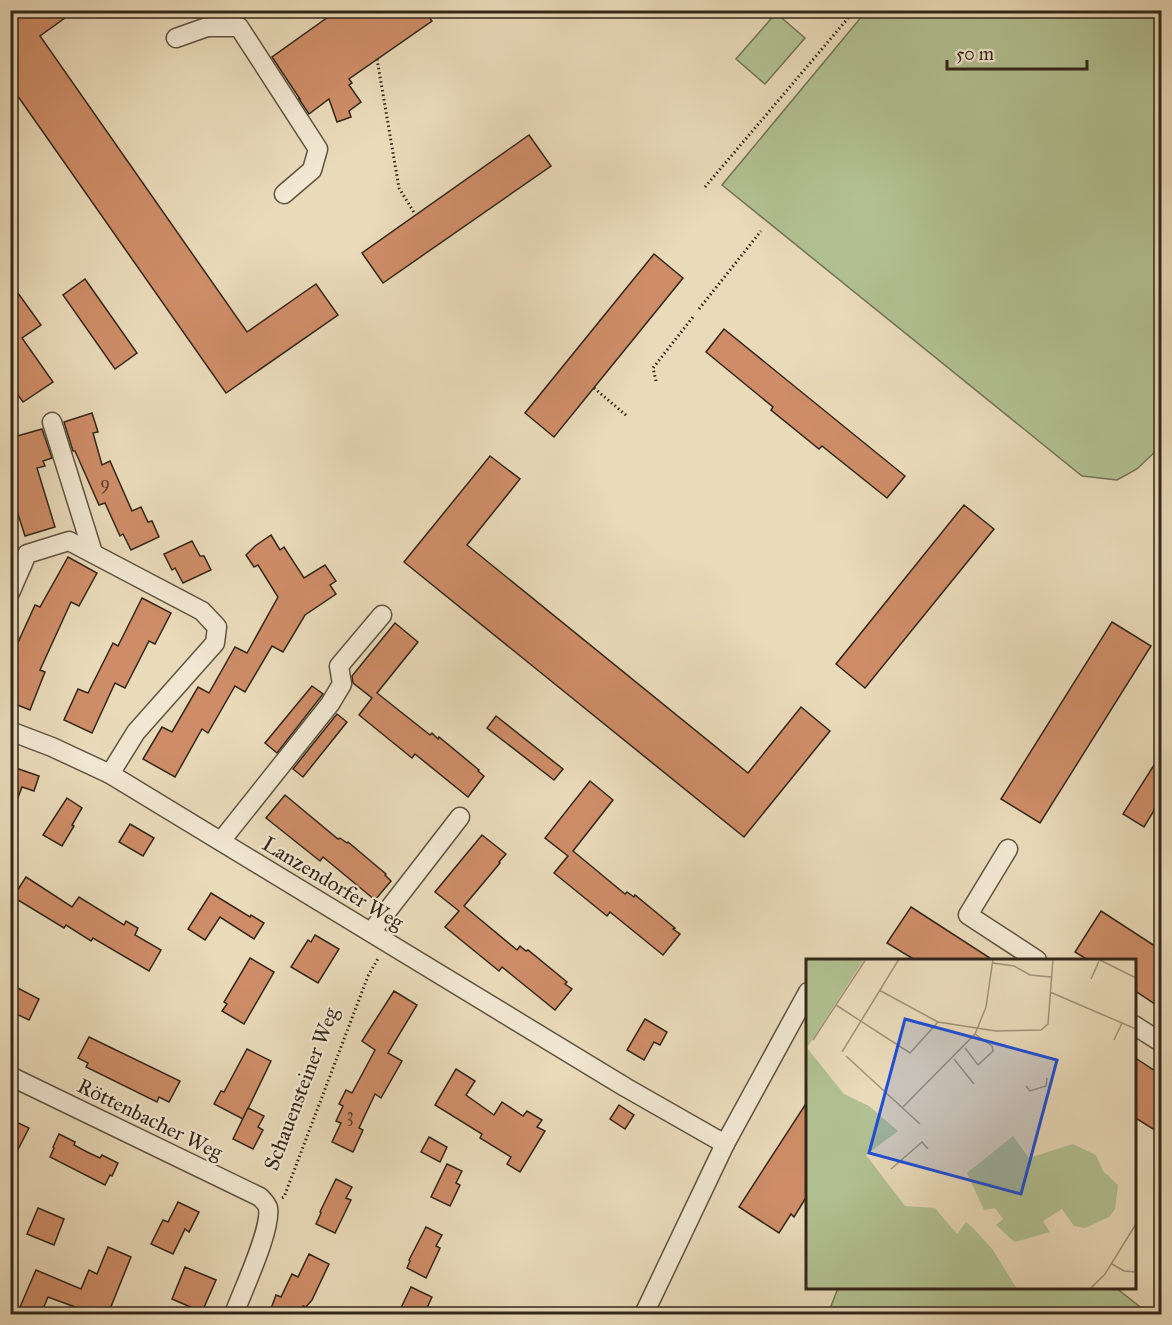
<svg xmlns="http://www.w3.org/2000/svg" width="1172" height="1325" font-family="'IM FELL Great Primer',serif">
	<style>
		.green { fill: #b2c192; stroke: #727456; stroke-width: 1.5 }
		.building { fill: #ce8d68; stroke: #332719; stroke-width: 1.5 }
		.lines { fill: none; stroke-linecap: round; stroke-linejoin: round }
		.minor-casing { stroke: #605441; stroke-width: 21 }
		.path { stroke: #332719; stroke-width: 3; stroke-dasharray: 1.5 3; stroke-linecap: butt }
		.minor { stroke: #f1e7d2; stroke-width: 18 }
		.labels { text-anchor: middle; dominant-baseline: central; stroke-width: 4.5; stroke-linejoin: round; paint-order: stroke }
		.number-label { font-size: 18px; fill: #5a402d }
		.street-label { font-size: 21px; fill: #332719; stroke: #f1e7d2 }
		.inset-road { fill: none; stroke: #a09279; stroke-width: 1.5 }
		.view { fill: #1d4ed8; fill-opacity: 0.15; stroke: #1d4ed8; stroke-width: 3 }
		.inset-edge { fill: none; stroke: #332719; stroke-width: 3 }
	</style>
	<rect width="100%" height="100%" fill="#e9dab9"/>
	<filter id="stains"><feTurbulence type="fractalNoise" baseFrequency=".00333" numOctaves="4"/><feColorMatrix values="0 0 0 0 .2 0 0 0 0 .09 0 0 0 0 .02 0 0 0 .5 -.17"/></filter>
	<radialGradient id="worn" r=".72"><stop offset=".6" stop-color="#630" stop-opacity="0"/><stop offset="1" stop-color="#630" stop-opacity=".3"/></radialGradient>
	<g class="green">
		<path d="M860 11H1161V446L1137 469 1117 480 1082 476 722 185 863 15Z"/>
		<path d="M776 13 805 38 765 84 736 59Z"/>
		<path d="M838 1288H1116L1149 1314H828Z"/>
	</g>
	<g class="building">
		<path d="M10 10H76L40 36 247 332 316 284 338 315 226 393 10 85Z"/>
		<path d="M338 10H424L432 21 349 79 352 83 349 85 361 102 349 111 351 117 337 122 329 99 309 114 299 99H300L272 57Z"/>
		<path d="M529 135 551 166 383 283 362 253Z"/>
		<path d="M654 254 683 278 554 437 525 413Z"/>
		<path d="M85 279 137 353 115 369 63 295Z"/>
		<path d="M10 282 41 325 22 338 53 382 23 402 10 384Z"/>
		<path d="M724 329 905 476 887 498 822 446 819 449 771 410 773 407 706 352Z"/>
		<path d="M92 413 98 432 93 433 102 465 110 461 132 511 141 507 148 522 152 521 159 537 131 550 123 534 120 536 105 503 99 505 75 451H73L64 422Z"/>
		<path d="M42 429 52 458 43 461 45 466 37 468 55 527 25 536 10 489V438Z"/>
		<path d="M490 456 520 479 467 545 748 773 801 707 830 731 744 837 404 562Z"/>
		<path d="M964 505 994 529 865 688 836 664Z"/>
		<path d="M271 535 280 550 284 547 304 578 325 565 336 581 330 585 336 594 305 615 283 652 272 646 245 692 235 686 208 733 202 729 175 777 143 759 162 727 172 732 198 687 209 693 235 647 247 653 278 597 258 565 254 567 246 555 255 546Z"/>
		<path d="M192 541 200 556H204L211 570 183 583 175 568 172 570 164 554Z"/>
		<path d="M68 557 97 573 79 606 71 602 40 670 45 672 30 710 10 702V660L35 605 40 607Z"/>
		<path d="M142 598 171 613 155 644 149 641 125 688 115 683 92 733 64 720 78 689 88 693 113 643 118 646Z"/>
		<path d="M1112 622 1151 646 1040 823 1001 799Z"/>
		<path d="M395 623 418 642 377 693 430 735 432 733 438 739 439 737 479 770 478 771 484 776 468 797 415 754 412 758 359 715 372 698 353 683 352 676Z"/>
		<path d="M312 686 323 694 277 753 265 743Z"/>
		<path d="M337 714 347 722 303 777 293 769Z"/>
		<path d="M496 716 563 769 554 780 487 728Z"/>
		<path d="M1161 754V799L1144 827 1123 814Z"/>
		<path d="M10 766 39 776 34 791 22 787 12 813H10Z"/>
		<path d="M590 781 613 800 573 851 625 894 627 892 634 897 635 895 675 928 673 929 680 934 663 955 610 912 607 916 554 873 568 856 545 838Z"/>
		<path d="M285 795 338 839 340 838 347 843 348 842 386 874 385 875 391 881 375 900 323 857 320 861 266 818Z"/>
		<path d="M67 798 82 808 72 825 74 826 62 846 43 835Z"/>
		<path d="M130 824 154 838 143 856 119 842Z"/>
		<path d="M482 835 506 854 499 862 500 863 464 906 517 950 520 946 526 951 528 950 567 982 565 984 572 989 555 1010 502 967 499 971 445 927 459 911 435 892Z"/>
		<path d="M26 877 72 907 79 897 124 925 126 921 138 928 135 935 161 950 149 971 93 938 91 941 66 925 64 928 13 897Z"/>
		<path d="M211 893 250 917 251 915 264 923 254 939 220 917 205 940 188 929Z"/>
		<path d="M911 907 993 960H915L887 943Z"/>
		<path d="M1101 911 1161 950V1008L1134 990V960H1088L1075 952Z"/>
		<path d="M315 935 339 949 318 983 291 967 308 940 311 942Z"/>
		<path d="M250 958 274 972 244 1024 222 1011 227 1004 224 1002Z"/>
		<path d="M10 984 39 999 29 1020 10 1011Z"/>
		<path d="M394 991 417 1005 388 1053 402 1061 381 1098 375 1094 359 1128 363 1130 353 1152 332 1142 341 1123 336 1121 343 1106 339 1104 346 1090 352 1093 375 1050 362 1041Z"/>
		<path d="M645 1019 667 1032 660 1045 654 1042 644 1060 627 1050Z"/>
		<path d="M89 1037 180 1081 169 1102 159 1097 157 1102 86 1067 88 1063 78 1058Z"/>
		<path d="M247 1049 271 1061 243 1119 214 1104 221 1091 224 1092Z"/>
		<path d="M1134 1057 1161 1075V1134L1134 1117Z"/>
		<path d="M456 1069 475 1081 466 1095 494 1115 502 1102 523 1116 527 1111 542 1120 537 1127 545 1131 520 1172 507 1164 511 1157 480 1138 482 1134 435 1105Z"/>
		<path d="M807 1102V1196L794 1217 791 1214 779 1233 739 1207Z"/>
		<path d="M619 1105 634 1115 625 1129 610 1119Z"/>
		<path d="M248 1108 264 1116 258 1127 263 1130 253 1149 233 1139Z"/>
		<path d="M10 1119 29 1128 10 1165Z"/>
		<path d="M59 1134 75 1142 74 1145 87 1152 100 1158 102 1155 118 1163 112 1176 110 1175 105 1185 50 1157 54 1148 53 1147Z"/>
		<path d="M429 1137 447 1147 440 1162 421 1152Z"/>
		<path d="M447 1164 462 1171 456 1183 460 1185 450 1206 431 1197Z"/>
		<path d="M336 1179 352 1187 346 1198 351 1200 335 1233 316 1224 321 1213 320 1212Z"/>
		<path d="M178 1202 199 1212 189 1232 185 1229 173 1254 151 1244 163 1220 168 1222Z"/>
		<path d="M38 1208 64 1219 54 1245 27 1234Z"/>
		<path d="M426 1227 442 1235 436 1246 440 1248 426 1278 407 1268 410 1261 409 1260Z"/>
		<path d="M108 1247 131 1257 108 1314H81L83 1310 48 1297 41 1314H17L36 1270 81 1289 89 1270 97 1274Z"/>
		<path d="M309 1254 329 1264 312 1300 306 1307 303 1306 300 1314H269L276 1295 281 1297 292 1274 298 1277Z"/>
		<path d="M185 1267 216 1280 202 1312 172 1299Z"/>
		<path d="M411 1287 432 1297 424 1314H398Z"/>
	</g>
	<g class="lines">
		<g class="minor-casing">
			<g id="minor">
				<path d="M176 38 207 27H239L318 149 312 170 284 194"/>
				<path d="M52 422 93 553"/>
				<path d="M10 593 27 554 69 541 202 611 217 627 215 643 136 732 110 774"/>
				<path d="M10 731 52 747 110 774 625 1087 725 1144"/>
				<path d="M221 841 330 704 342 684 339 666 382 615"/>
				<path d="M1008 849 968 915 1037 960"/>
				<path d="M371 932 460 817"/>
				<path d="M1134 1025 1162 1043"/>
				<path d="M10 1076 260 1197C263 1200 267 1204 268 1208 272 1229 242 1292 234 1314"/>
				<path d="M644 1314 725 1144 808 992"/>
			</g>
		</g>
		<g class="path">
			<path d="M377 59 399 188 415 214"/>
			<path d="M705 187 855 10"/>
			<path d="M699 309 761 231"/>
			<path d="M656 381 653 368 693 317"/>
			<path d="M594 388 627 416"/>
			<path d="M282 1198 284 1197 368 976 379 957"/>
		</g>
		<use href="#minor" class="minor"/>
	</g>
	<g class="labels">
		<g class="number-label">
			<text x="105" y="483">9</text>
			<text x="350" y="1115">3</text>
		</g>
		<g class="street-label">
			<text transform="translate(333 883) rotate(31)">Lanzendorfer Weg</text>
			<text transform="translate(301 1089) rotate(-69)">Schauensteiner Weg</text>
			<text transform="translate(150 1119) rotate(26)">Röttenbacher Weg</text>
		</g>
	</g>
	<g transform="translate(806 959)">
		<rect width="330" height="330" fill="#e9dab9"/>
		<path d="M0 0H58L1 89 38 135 63 147 92 172 60 196 99 247 129 249 151 275 160 263 168 270 187 291 211 330H0ZM207 177 223 199 267 185 290 196 297 212 312 226 309 250 303 258 279 269 268 267 256 250 237 262 244 273 209 283 205 280 190 266 197 260 189 249 178 251 161 214Z" fill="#b2c192"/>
		<path class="inset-road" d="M294 1 330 19M187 4 208 7 224 16 245 18M285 20 293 2M73 31 132 63 190 72 235 71 242 65 247 0M244 33 330 70M30 46 104 94 132 63M7 81 60 0M308 81 316 64M159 89 172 106 187 92 186 87 169 75M36 93 93 0M40 97 114 165M148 100 168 125M220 127 224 132 240 127 241 119M97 148 169 75 180 48 187 0M85 210 116 183 122 190M306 305 318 312 330 313M284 330 299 315 330 265"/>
		<path class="view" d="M99 60 251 101 215 235 63 194Z"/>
		<rect width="330" height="330" class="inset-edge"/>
	</g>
	<rect width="1172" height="1325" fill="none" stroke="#e9dab9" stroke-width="36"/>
	<rect x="12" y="12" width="1148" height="1301" fill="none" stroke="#332719" stroke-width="3"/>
	<rect x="18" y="18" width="1136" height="1289" fill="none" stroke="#332719" stroke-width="1.5"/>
	<path d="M947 60v9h140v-9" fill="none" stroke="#332719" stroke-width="3"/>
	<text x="956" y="60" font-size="18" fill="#332719" stroke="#f1e7d2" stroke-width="4.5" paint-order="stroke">50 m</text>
	<rect width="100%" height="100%" filter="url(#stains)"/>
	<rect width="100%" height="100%" fill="url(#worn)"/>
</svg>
